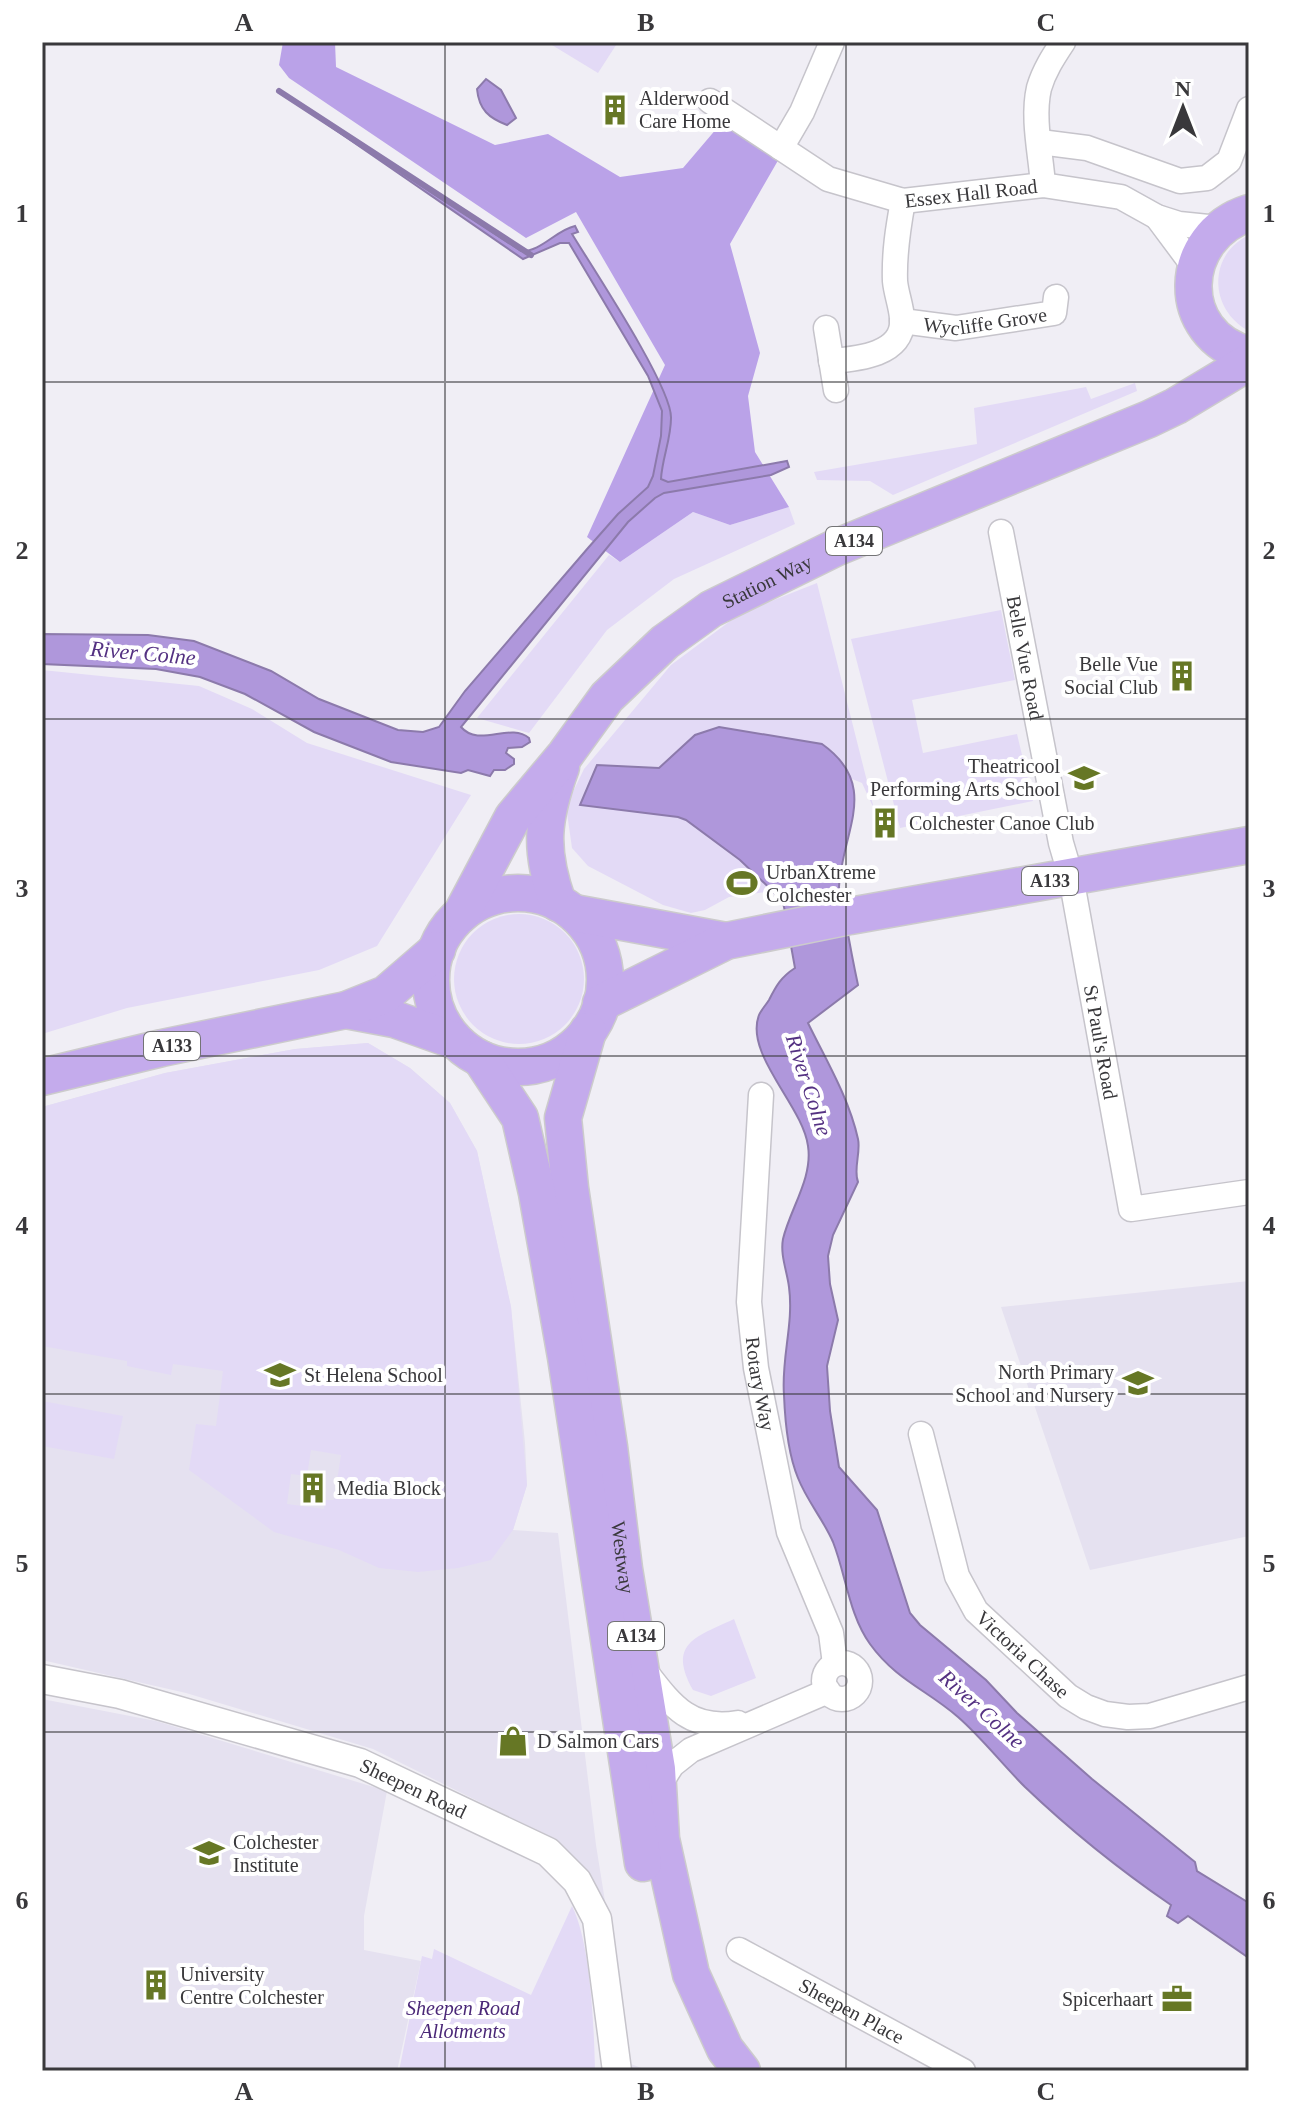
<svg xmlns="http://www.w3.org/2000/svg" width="1291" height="2113" font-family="'Times New Roman',serif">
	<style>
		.built { fill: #e5e1f0 }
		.green { fill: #e3daf6; fill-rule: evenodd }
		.forest { fill: #baa2e8 }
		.water { fill: #af97db; stroke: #8c7aab; stroke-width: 2 }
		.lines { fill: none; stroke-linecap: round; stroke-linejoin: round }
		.stream { stroke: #8c7aab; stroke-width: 6 }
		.minor-casing { stroke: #c6c4cb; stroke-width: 27 }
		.tertiary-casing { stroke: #c6c4cb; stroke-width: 31 }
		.primary-casing { stroke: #cccbcc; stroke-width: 39 }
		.minor { stroke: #fff; stroke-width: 24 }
		.tertiary { stroke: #fff; stroke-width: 28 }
		.primary { stroke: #c4abec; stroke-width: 36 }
		.grid { fill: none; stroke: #39383b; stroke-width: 2; stroke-opacity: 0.55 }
		.labels { text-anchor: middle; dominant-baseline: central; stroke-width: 8; stroke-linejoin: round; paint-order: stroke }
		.shield { fill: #fff; stroke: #747476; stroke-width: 2 }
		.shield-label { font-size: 18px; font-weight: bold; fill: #39383b }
		.poi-label { font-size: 20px; fill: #39383b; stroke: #fff; text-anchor: start }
		.street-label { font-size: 20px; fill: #39383b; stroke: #fff }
		.park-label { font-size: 20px; font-style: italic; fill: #4a2777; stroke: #fff }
		.water-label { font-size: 22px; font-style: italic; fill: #543182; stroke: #fff }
		.neatline { fill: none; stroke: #39383b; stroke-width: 3 }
		.grid-label { font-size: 26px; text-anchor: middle; font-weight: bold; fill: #39383b }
	</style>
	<rect width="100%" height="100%" fill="#f0eef5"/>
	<g class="built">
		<path d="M368 1043 410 1068 450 1103 477 1151 511 1307 525 1443 527 1485 513 1530 558 1533 596 1845 631 2064 649 2071H607L590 1931 574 1884 546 1835 373 1749 186 1693 42 1660V1107L165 1073 295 1049Z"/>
		<path d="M1249 1281V1536L1090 1570 1001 1307Z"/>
		<path d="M42 1699 156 1721 387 1791 364 1916V1950L421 1961 397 2071H42Z"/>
	</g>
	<g class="green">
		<path d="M547 42H618L598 73Z"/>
		<path d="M1249 235V331C1209 310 1207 255 1249 235Z"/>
		<path d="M1135 383 1137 391 893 495 870 481 817 480 814 472 977 444 974 408 1086 387 1091 399Z"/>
		<path d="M789 507 795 524 674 579 607 630 529 733 477 718 609 555 620 562 693 512 730 525Z"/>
		<path d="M817 583 874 809 862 783 852 779 847 769 822 744 719 727 695 735 659 768 597 765 580 804 678 817 686 820 740 860 773 891 729 897 705 910 691 913 663 905 588 866 572 848 566 806 584 769 671 665 741 613Z"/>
		<path d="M1001 610 1015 680 912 700 923 753 1017 734 1033 801 900 828 851 639Z"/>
		<path d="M42 670 199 686 252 709 307 743 471 795 377 946 319 970 127 1008 42 1034Z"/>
		<circle cx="519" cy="979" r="65"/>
		<path d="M368 1043 410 1068 450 1103 477 1151 511 1307 527 1485 513 1530 491 1560 458 1568 418 1572 379 1568 339 1550 274 1532 189 1470 196 1424 216 1426 223 1371 173 1364 171 1375 127 1366V1361L42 1346V1107L165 1073 295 1049ZM311 1450 341 1455 334 1500H325L324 1509 287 1504 291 1474 307 1476Z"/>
		<path d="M42 1401 123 1416 114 1459 42 1446Z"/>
		<path d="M734 1619 756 1678 711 1696 693 1690C667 1643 696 1637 734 1619Z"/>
		<path d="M572 1906C591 1944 594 2028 595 2071H399L422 1956 432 1959 434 1949 531 1995Z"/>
	</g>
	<path class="forest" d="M283 42H335L336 67 495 145 548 134 620 177 683 168 723 121 780 157 730 244 760 353 748 396 755 452 789 507 730 525 693 512 620 562 587 537 665 365 576 212 526 238 289 78 279 65Z"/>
	<g class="water">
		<path d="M486 79 501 90 516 118 507 125C489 118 479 110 477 89Z"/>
		<path d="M279 91 521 251C541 252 556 230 575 226L578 232 572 234C592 267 672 387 671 418 671 439 662 459 661 479L668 482 787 461 789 467 771 475 664 493 655 498 628 522 461 727C479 748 510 722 529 738L530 742 522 747 508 748 506 753 514 759V764L505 770H494L490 776 468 770 461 773 391 762 314 732 245 694 200 677 156 669 42 664V634L148 635 194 641 271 671 319 699 398 730 423 732 439 727 465 691 588 548 618 514 648 487 653 476 661 436 662 411 648 376 569 243H560L523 259Z"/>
		<path d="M719 727 822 744C881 786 842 831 839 887 839 896 843 908 845 917 849 940 853 962 858 985L808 1023C826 1060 849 1098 858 1139 861 1152 853 1170 858 1182L833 1235 828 1256 830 1284 838 1320 827 1366 830 1411 839 1467 877 1510 910 1613 920 1625 986 1680 1017 1713 1092 1779 1195 1862 1197 1871 1249 1903V1958L1188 1916 1178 1923 1167 1916 1171 1905C1120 1870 1070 1830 1025 1787 1002 1764 982 1738 958 1717 927 1690 896 1680 870 1644 849 1615 846 1575 833 1542 823 1519 807 1501 798 1478 788 1454 785 1421 784 1395 781 1358 794 1324 789 1287 787 1271 780 1255 783 1239 790 1209 813 1178 808 1146 803 1106 744 1054 759 1015 761 1010 766 1005 769 1000 776 986 781 977 795 968L784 907 782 900 740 860 686 820 678 817 580 805 597 765 659 768 695 735Z"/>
	</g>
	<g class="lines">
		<path class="stream" d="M279 91 531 255"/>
		<g class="minor-casing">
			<g id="minor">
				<path id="s1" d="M710 101 828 179 903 201 1043 185 1121 197 1157 217 1179 224 1218 228"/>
				<path d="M1040 142 1087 148 1180 181 1207 178 1229 161 1249 109"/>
				<path d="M781 148 802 112 832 42"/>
				<path d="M1043 185C1041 155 1032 118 1039 88 1044 71 1053 57 1063 42"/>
				<path d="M1157 217 1195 268"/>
				<path id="s2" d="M902 321 956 328 1054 313 1056 297"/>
				<path d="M826 328 836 390"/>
				<path d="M831 361C857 359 905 355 902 318 901 305 896 293 895 281 894 253 898 228 903 201"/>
				<path id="s3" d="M1001 532 1061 843 1071 877 1131 1209 1249 1192"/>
				<path id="s4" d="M761 1095 749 1302 756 1368 789 1532 831 1633 835 1664"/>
				<path id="s5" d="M921 1434 957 1576 976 1611 1068 1696 1086 1707 1105 1714 1128 1717 1150 1716 1249 1687"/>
				<circle cx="842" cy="1681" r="18"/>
				<path d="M645 1671C672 1706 690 1731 738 1723"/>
				<path d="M658 1787 672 1765 691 1750 828 1691"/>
				<path id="s6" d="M739 1950 963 2071"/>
			</g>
		</g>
		<g class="tertiary-casing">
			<g id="tertiary">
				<path id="s7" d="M42 1679 120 1694 360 1763 548 1852 577 1881 597 1919 617 2071"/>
			</g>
		</g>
		<g class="primary-casing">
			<g id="primary">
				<path d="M1249 213C1177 236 1173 335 1249 355"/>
				<circle cx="518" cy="980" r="87"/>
				<path d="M558 903C539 850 542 819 561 767"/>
				<path id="s8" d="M462 913 513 817 565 755 607 697 665 642 711 609 835 548 1149 419 1176 406 1249 362"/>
				<path d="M574 913 726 941"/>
				<path d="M601 1003 726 941 850 916 1249 845"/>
				<path d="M346 1010 394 1019 453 1040"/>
				<path id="s9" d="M588 1031 563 1118 570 1188 609 1447 624 1569 657 1769 661 1839 691 1974 725 2049 742 2071"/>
				<path d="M481 1059 520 1118 537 1193 566 1357 643 1863"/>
				<path d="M42 1077 162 1048 346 1010 386 994 437 950"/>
			</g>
		</g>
		<use href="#minor" class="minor"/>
		<use href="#tertiary" class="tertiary"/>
		<use href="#primary" class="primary"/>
	</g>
	<path class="grid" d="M445 42V2071M846 42V2071M42 382H1249M42 719H1249M42 1056H1249M42 1394H1249M42 1732H1249"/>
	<defs>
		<g id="building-bare" transform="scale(2.4)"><path d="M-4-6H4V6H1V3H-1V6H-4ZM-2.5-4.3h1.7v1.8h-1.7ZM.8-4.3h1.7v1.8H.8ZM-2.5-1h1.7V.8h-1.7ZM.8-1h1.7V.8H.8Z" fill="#667725" stroke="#fff" stroke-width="2.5" paint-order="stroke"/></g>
		<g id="school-bare" transform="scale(2.4)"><path d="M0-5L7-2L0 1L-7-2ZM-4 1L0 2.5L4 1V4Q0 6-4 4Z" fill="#667725" stroke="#fff" stroke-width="2.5" paint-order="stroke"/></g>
		<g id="stadium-bare" transform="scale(2.4)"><path d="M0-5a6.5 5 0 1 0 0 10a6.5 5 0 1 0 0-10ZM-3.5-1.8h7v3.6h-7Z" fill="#667725" stroke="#fff" stroke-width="2.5" paint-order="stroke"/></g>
		<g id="shop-bare" transform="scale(2.4)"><path d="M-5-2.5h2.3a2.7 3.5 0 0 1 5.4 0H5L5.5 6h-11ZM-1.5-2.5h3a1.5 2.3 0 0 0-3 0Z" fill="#667725" stroke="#fff" stroke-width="2.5" paint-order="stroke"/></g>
		<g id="university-bare" transform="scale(2.4)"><path d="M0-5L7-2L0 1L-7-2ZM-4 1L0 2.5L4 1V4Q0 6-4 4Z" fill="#667725" stroke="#fff" stroke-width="2.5" paint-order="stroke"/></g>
		<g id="office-bare" transform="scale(2.4)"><path d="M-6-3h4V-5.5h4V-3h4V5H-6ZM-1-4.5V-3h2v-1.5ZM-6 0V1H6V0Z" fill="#667725" stroke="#fff" stroke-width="2.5" paint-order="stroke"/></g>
	</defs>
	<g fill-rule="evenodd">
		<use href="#building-bare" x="615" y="110"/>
		<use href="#building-bare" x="1182" y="676"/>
		<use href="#school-bare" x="1084" y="778"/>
		<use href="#building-bare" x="885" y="823"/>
		<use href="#stadium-bare" x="742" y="883"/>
		<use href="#school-bare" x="280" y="1375"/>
		<use href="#school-bare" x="1138" y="1383"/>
		<use href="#building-bare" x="313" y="1488"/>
		<use href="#shop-bare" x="513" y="1741"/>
		<use href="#university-bare" x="209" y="1853"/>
		<use href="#building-bare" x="156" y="1985"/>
		<use href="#office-bare" x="1177" y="1999"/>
	</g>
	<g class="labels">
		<g class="shield">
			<rect x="826" y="527" width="56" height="28" rx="6"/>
			<rect x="1022" y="867" width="56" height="28" rx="6"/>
			<rect x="144" y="1032" width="56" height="28" rx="6"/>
			<rect x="608" y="1622" width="56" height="28" rx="6"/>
		</g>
		<g class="shield-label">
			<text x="854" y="541">A134</text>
			<text x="1050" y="881">A133</text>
			<text x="172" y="1046">A133</text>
			<text x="636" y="1636">A134</text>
		</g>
		<g class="poi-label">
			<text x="639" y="98">Alderwood<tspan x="639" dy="23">Care Home</tspan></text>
			<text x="1158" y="664" text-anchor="end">Belle Vue<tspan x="1158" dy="23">Social Club</tspan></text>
			<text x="1060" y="766" text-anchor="end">Theatricool<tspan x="1060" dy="23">Performing Arts School</tspan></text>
			<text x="909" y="823">Colchester Canoe Club</text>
			<text x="766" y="872">UrbanXtreme<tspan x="766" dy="23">Colchester</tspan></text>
			<text x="1114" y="1372" text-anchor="end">North Primary<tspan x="1114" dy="23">School and Nursery</tspan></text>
			<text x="304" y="1375">St Helena School</text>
			<text x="337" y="1488">Media Block</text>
			<text x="537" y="1741">D Salmon Cars</text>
			<text x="233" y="1842">Colchester<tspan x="233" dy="23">Institute</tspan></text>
			<text x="180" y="1974">University<tspan x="180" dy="23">Centre Colchester</tspan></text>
			<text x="1153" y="1999" text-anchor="end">Spicerhaart</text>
		</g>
		<g class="street-label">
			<text stroke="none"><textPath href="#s1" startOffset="288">Essex Hall Road</textPath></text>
			<text stroke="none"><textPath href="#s2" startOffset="84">Wycliffe Grove</textPath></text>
			<text stroke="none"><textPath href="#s8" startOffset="460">Station Way</textPath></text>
			<text stroke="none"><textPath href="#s3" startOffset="128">Belle Vue Road</textPath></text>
			<text stroke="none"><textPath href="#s3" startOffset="520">St Paul's Road</textPath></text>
			<text stroke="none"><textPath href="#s4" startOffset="290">Rotary Way</textPath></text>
			<text stroke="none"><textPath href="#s9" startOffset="534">Westway</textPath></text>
			<text stroke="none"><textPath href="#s5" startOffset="250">Victoria Chase</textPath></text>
			<text stroke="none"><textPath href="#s7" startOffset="388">Sheepen Road</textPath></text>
			<text stroke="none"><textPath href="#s6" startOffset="128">Sheepen Place</textPath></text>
		</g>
		<g class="park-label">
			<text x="463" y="2008">Sheepen Road<tspan x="463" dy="23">Allotments</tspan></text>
		</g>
		<g class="water-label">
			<text transform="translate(143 653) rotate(5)">River Colne</text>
			<text transform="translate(809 1085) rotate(72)">River Colne</text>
			<text transform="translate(982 1709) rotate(42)">River Colne</text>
		</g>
	</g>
	<rect width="1291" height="2113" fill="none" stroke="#ffffff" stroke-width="88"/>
	<g transform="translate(1183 108)" stroke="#ffffff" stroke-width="6" paint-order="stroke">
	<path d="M0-6L14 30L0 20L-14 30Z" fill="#39383b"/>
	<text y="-12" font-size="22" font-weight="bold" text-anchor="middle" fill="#39383b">N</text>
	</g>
	<rect x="44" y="44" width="1203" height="2025" class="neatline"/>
	<g class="grid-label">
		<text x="244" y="31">A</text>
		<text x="646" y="31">B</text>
		<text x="1046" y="31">C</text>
		<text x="22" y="222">1</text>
		<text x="1269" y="222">1</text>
		<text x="22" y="559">2</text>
		<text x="1269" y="559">2</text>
		<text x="22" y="897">3</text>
		<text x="1269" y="897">3</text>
		<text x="22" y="1234">4</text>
		<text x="1269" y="1234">4</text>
		<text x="22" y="1572">5</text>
		<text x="1269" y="1572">5</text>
		<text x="22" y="1909">6</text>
		<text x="1269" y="1909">6</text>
		<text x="244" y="2100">A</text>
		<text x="646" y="2100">B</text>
		<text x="1046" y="2100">C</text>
	</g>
</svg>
